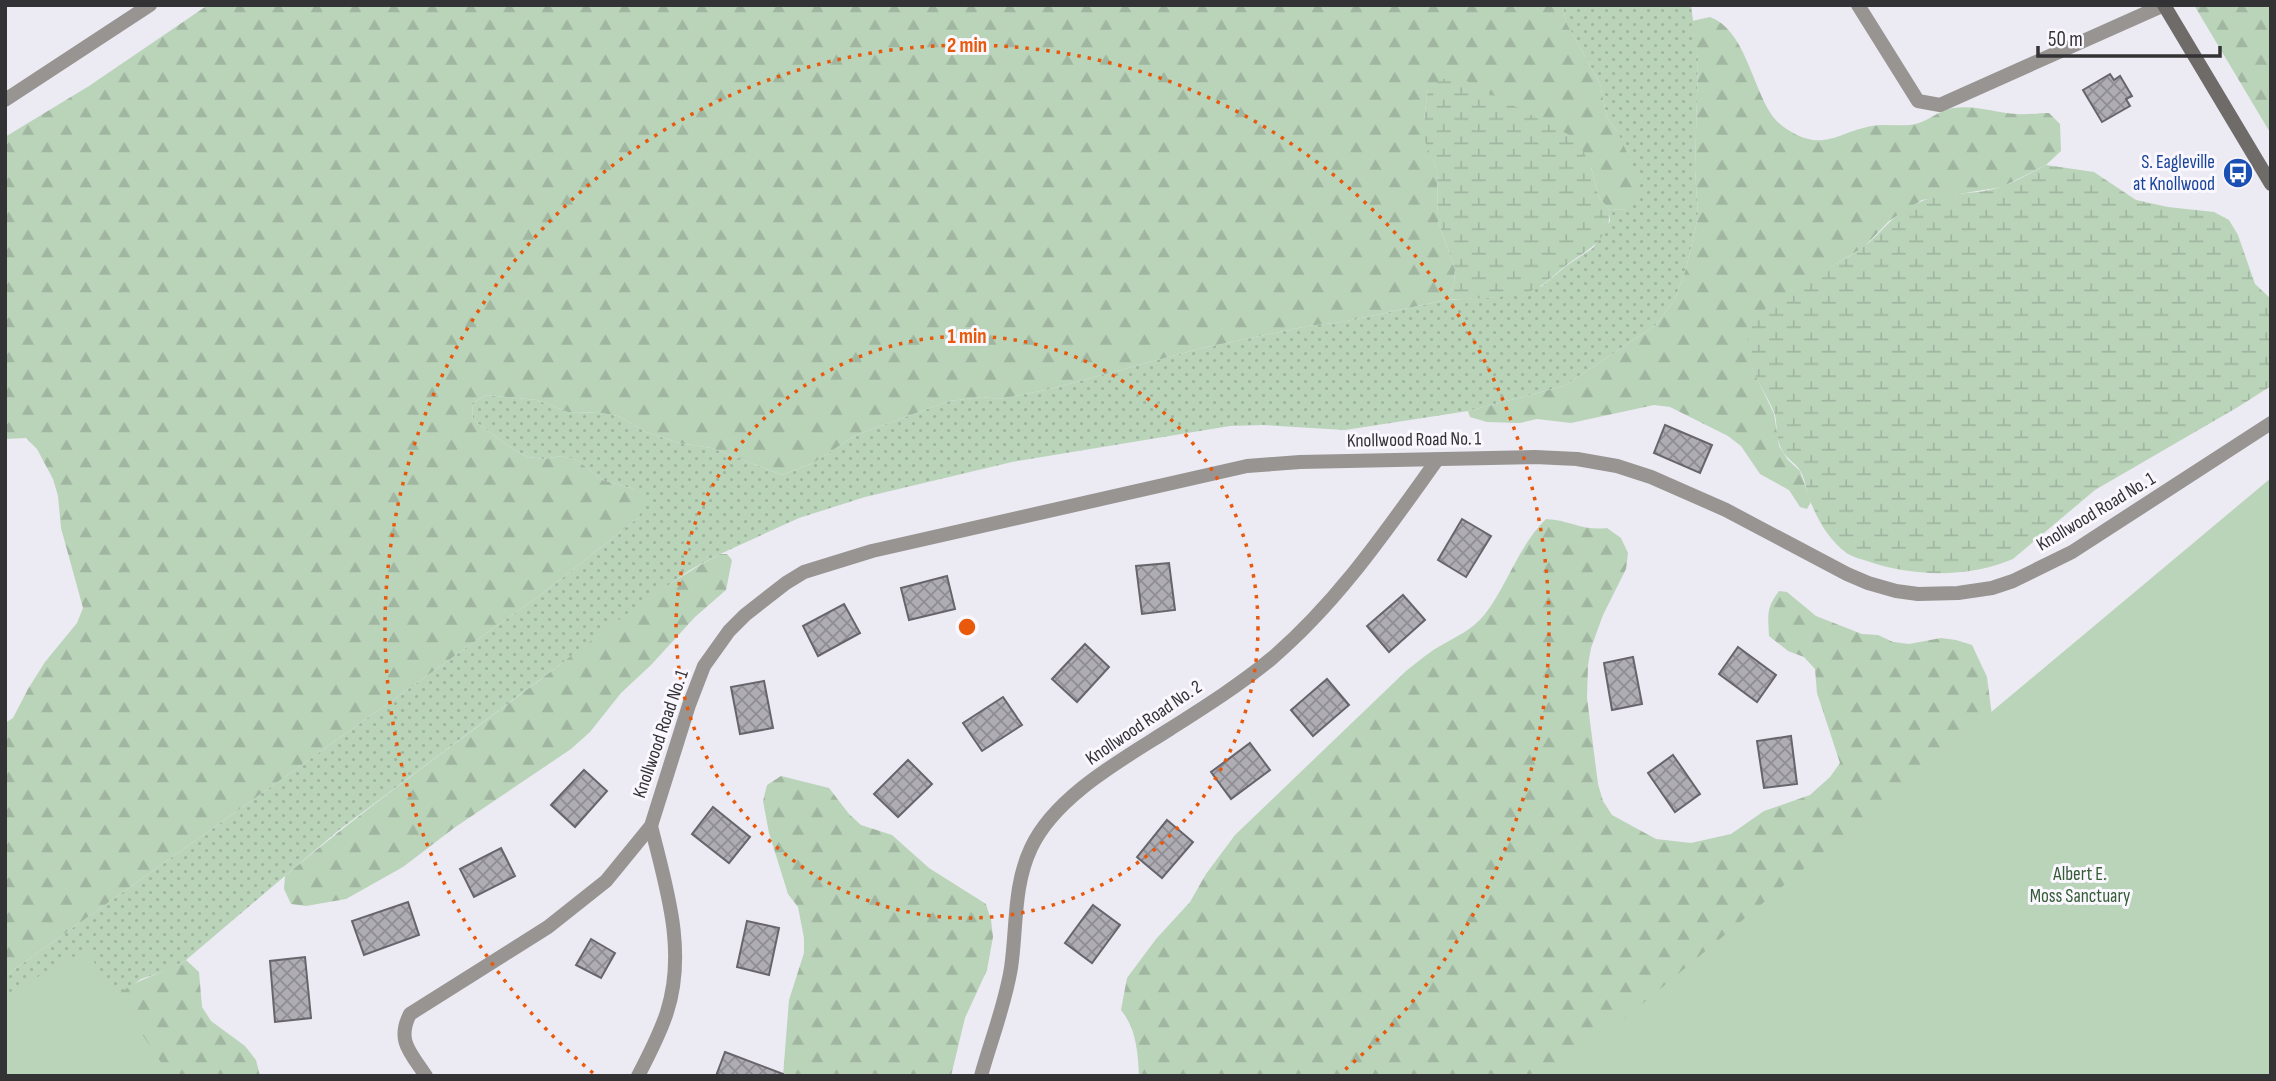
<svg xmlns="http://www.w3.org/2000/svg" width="2276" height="1081" font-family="'Sofia Sans Condensed',sans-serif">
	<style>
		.grass { fill: url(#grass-dots) }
		.forest { fill: url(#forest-firs) }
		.wetland { fill: url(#wetland-marsh) }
		.park { fill: #bad4ba }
		.building { fill: url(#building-cross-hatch); stroke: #67656b; stroke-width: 2 }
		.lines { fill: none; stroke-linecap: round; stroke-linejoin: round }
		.service { stroke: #979492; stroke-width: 14 }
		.minor { stroke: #979492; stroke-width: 14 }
		.tertiary { stroke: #979492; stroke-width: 14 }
		.secondary { stroke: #6f6b68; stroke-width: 14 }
		.ring { fill: none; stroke: #e8590c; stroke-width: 3.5; stroke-dasharray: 3.5 7 }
		.labels { text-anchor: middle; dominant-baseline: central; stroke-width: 6; stroke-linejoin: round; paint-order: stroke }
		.transit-label { font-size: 19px; fill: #164399; stroke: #faf7ff; text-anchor: end }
		.street-label { font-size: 19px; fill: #333235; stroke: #faf7ff }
		.park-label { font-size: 19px; fill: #345c35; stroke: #faf7ff }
		.centre { fill: #e8590c; stroke: #faf7ff; stroke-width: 3.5 }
		.ring-label { font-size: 21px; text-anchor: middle; font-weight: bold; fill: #e8590c; stroke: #faf7ff; stroke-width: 6; stroke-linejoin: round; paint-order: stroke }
	</style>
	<defs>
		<pattern id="grass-dots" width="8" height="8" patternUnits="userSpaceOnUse" patternTransform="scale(1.75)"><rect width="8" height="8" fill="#bad4ba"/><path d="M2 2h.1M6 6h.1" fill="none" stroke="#a0b6a0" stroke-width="1.8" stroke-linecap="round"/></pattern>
		<pattern id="forest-firs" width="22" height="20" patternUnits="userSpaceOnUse" patternTransform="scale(1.75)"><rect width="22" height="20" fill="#bad4ba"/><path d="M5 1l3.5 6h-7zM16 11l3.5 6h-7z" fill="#a0b6a0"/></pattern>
		<pattern id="wetland-marsh" width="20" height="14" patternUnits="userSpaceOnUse" patternTransform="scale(1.75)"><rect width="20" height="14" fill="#bad4ba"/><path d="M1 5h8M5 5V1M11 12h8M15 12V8" fill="none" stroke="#a0b6a0"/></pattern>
		<pattern id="building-cross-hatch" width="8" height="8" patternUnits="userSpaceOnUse" patternTransform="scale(1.75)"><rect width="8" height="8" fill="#afadb4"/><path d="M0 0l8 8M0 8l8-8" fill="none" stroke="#8f8d93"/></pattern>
	</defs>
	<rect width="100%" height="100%" fill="#eceaf2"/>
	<path class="grass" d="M1562 5H1691L1698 59 1695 169 1698 217 1686 269 1675 299 1656 325 1564 386 1468 411 1345 430 1263 425 1230 426 1012 462 865 497 799 518 720 554 690 570 622 618 339 830 186 960 171 969 141 979 12 1076H5V976L546 591 639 517 634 489 602 480 577 460 561 456 544 459 528 457 514 450 473 420 472 403 487 395 537 400 568 412 602 413 618 416 646 432 679 443 712 448 782 475 813 463 856 435 949 401 982 397 999 399 1050 389 1202 348 1308 326 1342 322 1446 300 1496 297 1542 286 1566 266 1593 248 1610 221V210L1627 209 1618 132 1607 118 1600 84 1567 24Z"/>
	<g class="forest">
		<path d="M208 5H1562L1567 24 1600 84 1607 118 1618 132 1639 181V198L1627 209 1610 210 1599 198 1591 167 1428 88 1424 122 1425 139 1437 171 1438 221 1455 269 1454 285 1446 300 1342 322 1308 326 1202 348 1050 389 999 399 982 397 949 401 856 435 813 463 782 475 712 448 679 443 646 432 618 416 602 413 568 412 537 400 487 395 472 403 473 420 514 450 528 457 544 459 561 456 577 460 602 480 634 489 644 502 639 517 546 591 5 976V723L13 718 28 689 45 662 77 623 83 608 61 528 58 496 53 479 37 449 26 438 5 439V137L89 86Z"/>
		<path d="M2194 5H2271V134Z"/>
		<path d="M1710 17C1744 29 1752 85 1771 114 1778 124 1785 128 1795 134 1827 150 1841 131 1872 126 1888 123 1903 128 1919 123 1931 119 1940 110 1953 108 1979 105 1994 113 2017 114 2027 115 2039 113 2049 113L2060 124 2061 151 2046 165 2002 187 1922 200 1889 221 1864 247 1774 301 1748 339V354L1753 370 1774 414 1779 446 1788 460 1800 471 1811 502 1807 509 1800 507 1789 490 1760 474 1741 446 1728 436 1670 407 1654 405 1571 423 1537 419 1520 423 1487 422 1470 417 1468 411 1564 386 1656 325 1675 299 1686 269 1698 217 1695 169 1698 59 1692 21Z"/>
		<path d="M1546 519C1570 520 1581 531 1607 528L1621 538 1628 553 1626 569 1603 615 1591 648 1588 665 1587 698 1598 784 1603 801 1612 815 1656 839 1691 843 1731 834 1764 811 1810 795 1830 777 1840 763 1817 693 1815 669 1804 657 1788 651 1769 636C1768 615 1766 608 1779 591L1787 592 1816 616 1862 634 1878 635 1893 642 1909 644 1941 638 1956 640 1972 645 1987 677 2010 857 2131 1076H1139C1138 1052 1136 1028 1121 1010L1127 978 1156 939 1190 902 1206 874 1235 835 1406 671C1415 664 1423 657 1432 651 1450 639 1471 632 1485 614 1508 584 1519 545 1546 519Z"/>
		<path d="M720 554H727L732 560 726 590 695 617 651 665 621 693 590 732 571 749 454 828 403 867 346 899 306 906 291 904 284 889 285 876C362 811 444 752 525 691 588 644 650 592 720 554Z"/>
		<path d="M781 776 829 788 849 814 861 825 892 835 929 868 986 904 991 920 993 937 987 970 965 1018 951 1076H783L789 1000 804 953V938L798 907 788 894 769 833 763 801 767 785Z"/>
		<path d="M186 960 199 972 202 1007 211 1021 245 1046 256 1060 260 1076H12L127 988C146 976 167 972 186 960Z"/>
	</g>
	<g class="wetland">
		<path d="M1459 77 1577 139 1591 167 1599 198 1610 210C1610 243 1585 250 1564 267 1552 276 1544 287 1528 292 1502 299 1473 298 1446 300L1454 285 1455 269 1438 221 1437 171 1424 139V122L1428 88 1443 79Z"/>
		<path d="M2046 165 2094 172 2136 200 2168 207 2214 212 2229 220 2238 235 2255 284 2271 299V386L2238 407 2095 490 2013 559C1969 578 1912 577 1867 561 1861 559 1853 557 1848 554 1829 541 1816 518 1809 497 1806 489 1805 479 1801 472 1796 463 1785 458 1781 448 1775 437 1778 423 1774 412 1763 385 1734 353 1754 323 1776 288 1829 271 1862 248 1884 232 1891 214 1920 202 1945 191 1977 196 2003 186 2018 181 2032 172 2046 165Z"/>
	</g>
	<g class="park">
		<path d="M2271 478V1076H1556Z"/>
		<path d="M86 950 170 1076H5V995Z"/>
	</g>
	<g class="building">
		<path d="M2110 74 2114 80 2120 76 2132 96 2126 99 2130 106 2102 122 2083 90Z"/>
		<path d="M1665 425 1712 445 1700 473 1654 453Z"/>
		<path d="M1462 519 1491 536 1466 577 1438 560Z"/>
		<path d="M1169 563 1175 610 1142 614 1136 566Z"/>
		<path d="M947 576 955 609 909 620 901 588Z"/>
		<path d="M1403 595 1425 620 1389 652 1367 626Z"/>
		<path d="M844 604 860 633 818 656 803 626Z"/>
		<path d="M1085 644 1109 667 1077 702 1052 679Z"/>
		<path d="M1738 647 1776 675 1757 702 1719 674Z"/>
		<path d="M1633 657 1642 704 1612 710 1604 663Z"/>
		<path d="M1327 679 1349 705 1313 736 1291 710Z"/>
		<path d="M764 681 773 728 740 734 731 687Z"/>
		<path d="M1003 697 1022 725 982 751 963 723Z"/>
		<path d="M1791 736 1797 784 1764 788 1757 741Z"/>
		<path d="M1250 743 1270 770 1231 799 1211 772Z"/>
		<path d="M1673 755 1700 794 1675 812 1648 773Z"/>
		<path d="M908 760 932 784 898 817 874 794Z"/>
		<path d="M584 770 607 791 575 827 551 805Z"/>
		<path d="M713 807 750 837 729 863 692 834Z"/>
		<path d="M1167 820 1193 842 1162 878 1137 857Z"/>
		<path d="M501 848 515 876 474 897 460 869Z"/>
		<path d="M408 902 419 935 364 955 352 921Z"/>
		<path d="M1093 905 1120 925 1092 963 1065 943Z"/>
		<path d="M747 921 779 928 769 975 737 967Z"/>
		<path d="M591 939 615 953 601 978 576 965Z"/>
		<path d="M305 957 311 1018 275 1022 270 961Z"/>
		<path d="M725 1052 783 1074V1076H716Z"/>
	</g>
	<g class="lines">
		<path class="service" d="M1858 5 1918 101 1940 105 2164 5"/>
		<g class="minor">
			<path d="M426 1076C411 1053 396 1041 410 1014L548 927 606 881 651 826 689 705 704 666 729 631 745 615 786 583 804 572 872 551 1247 466 1300 462 1535 457 1577 459 1617 466 1651 477 1726 510 1847 574 1868 583 1896 591 1918 594 1958 593 1992 588 2013 581 2072 552 2271 423"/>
			<path d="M638 1076C649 1055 660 1034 667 1012 687 950 666 887 651 826"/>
			<path d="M981 1076C991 1040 1005 1005 1011 968 1017 928 1013 886 1031 848 1055 796 1123 759 1170 729 1203 708 1241 684 1271 659 1338 602 1386 531 1437 460"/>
		</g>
		<path class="tertiary" d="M5 100 150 5"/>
		<path class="secondary" d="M2164 5 2271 184"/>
	</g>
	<g class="ring">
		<circle cx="967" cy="627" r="291"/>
		<path d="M593 1073A582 582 0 1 1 1341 1073"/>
	</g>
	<defs>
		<g id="bus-disc" transform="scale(1.575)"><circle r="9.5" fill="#1a4fb4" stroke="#faf7ff"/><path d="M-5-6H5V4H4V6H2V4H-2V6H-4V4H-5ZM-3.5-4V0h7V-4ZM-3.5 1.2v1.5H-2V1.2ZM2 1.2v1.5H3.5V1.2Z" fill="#fff"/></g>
	</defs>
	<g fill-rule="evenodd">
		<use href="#bus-disc" x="2238" y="173"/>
	</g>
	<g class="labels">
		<g class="transit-label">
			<text x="2215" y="162">S. Eagleville<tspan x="2215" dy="22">at Knollwood</tspan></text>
		</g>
		<g class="street-label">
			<text transform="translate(1414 440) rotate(-1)">Knollwood Road No. 1</text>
			<text transform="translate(2096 512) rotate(-31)">Knollwood Road No. 1</text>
			<text transform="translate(1144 723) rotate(-34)">Knollwood Road No. 2</text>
			<text transform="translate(661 734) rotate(-71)">Knollwood Road No. 1</text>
		</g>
		<g class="park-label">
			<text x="2080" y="874">Albert E.<tspan x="2080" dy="22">Moss Sanctuary</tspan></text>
		</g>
	</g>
	<circle cx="967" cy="627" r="10" class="centre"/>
	<g class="ring-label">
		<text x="967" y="52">2 min</text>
		<text x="967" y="343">1 min</text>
	</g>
	<rect width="2276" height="1081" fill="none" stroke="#333235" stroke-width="14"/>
	<path d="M2038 46v10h182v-10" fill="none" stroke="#333235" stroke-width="3.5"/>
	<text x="2048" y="46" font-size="21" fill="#333235" stroke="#faf7ff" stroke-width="5" paint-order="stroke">50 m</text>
</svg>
